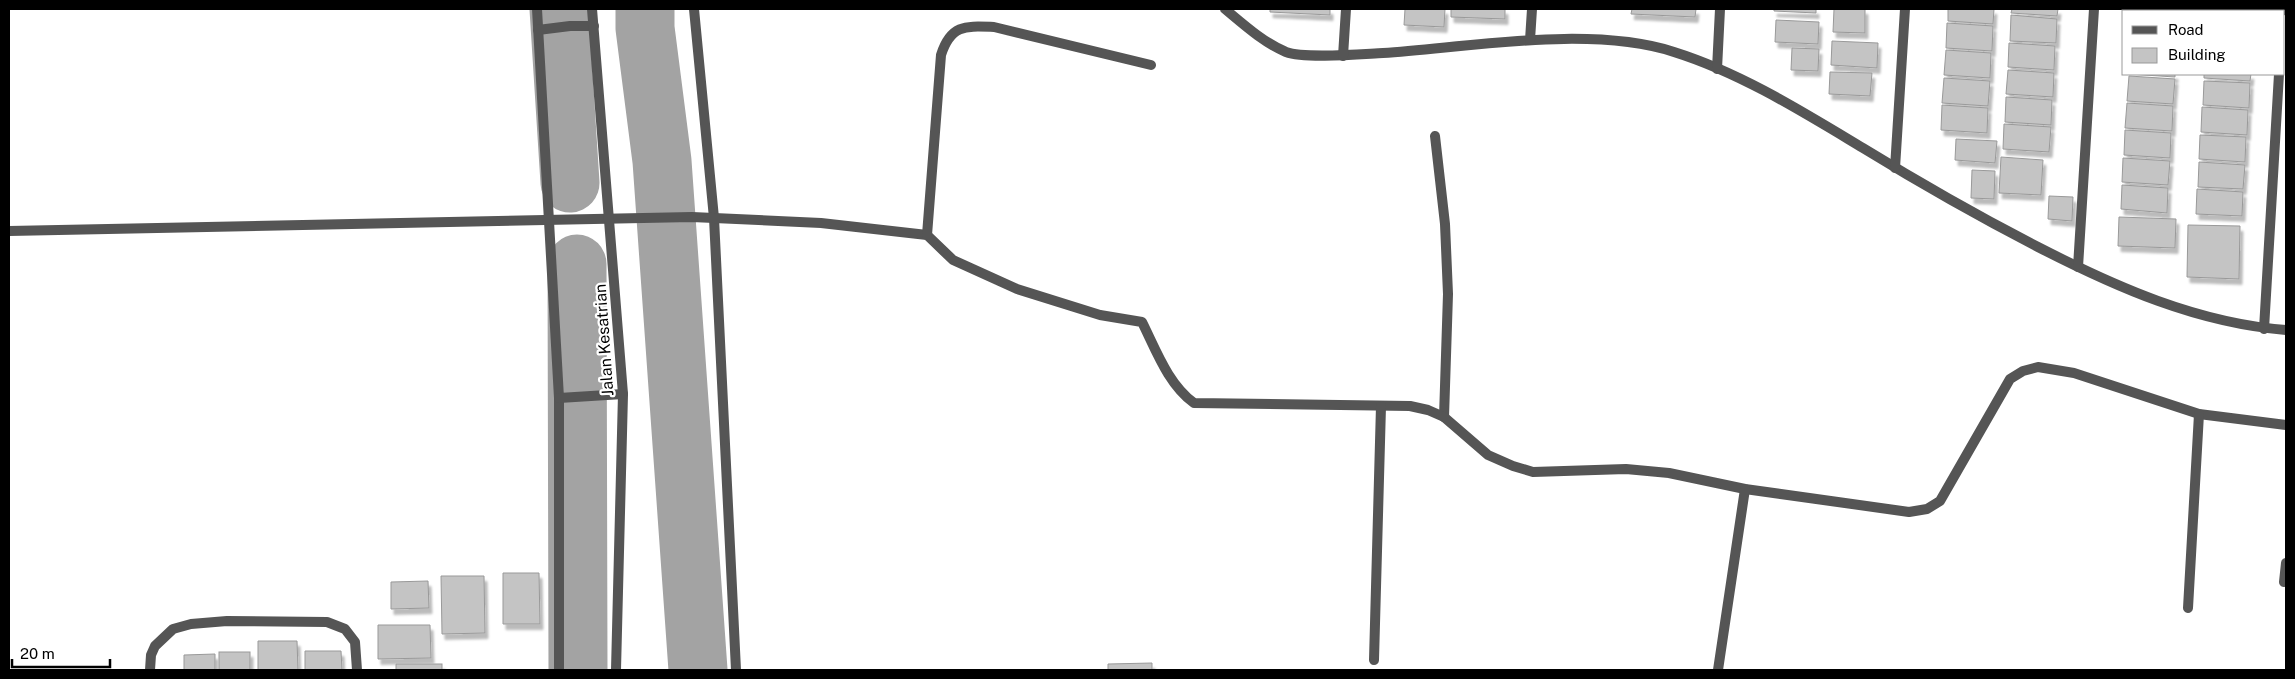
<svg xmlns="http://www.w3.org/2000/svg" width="2295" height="679" font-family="'Public Sans',sans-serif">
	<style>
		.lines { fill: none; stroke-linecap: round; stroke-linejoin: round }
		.river { stroke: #a3a3a3; stroke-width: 59 }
		.building { fill: #c4c4c4; stroke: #999; filter: url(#shadow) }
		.minor { stroke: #555; stroke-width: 10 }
		.tertiary { stroke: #555; stroke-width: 10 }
		.labels { text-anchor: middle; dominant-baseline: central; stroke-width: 4.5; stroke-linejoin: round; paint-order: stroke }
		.street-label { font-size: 16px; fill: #000; stroke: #fff }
	</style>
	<defs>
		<filter id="shadow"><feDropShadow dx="3" dy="5.5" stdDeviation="1" flood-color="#0004"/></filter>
	</defs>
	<rect width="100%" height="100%" fill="#fff"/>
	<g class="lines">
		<g class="river">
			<path d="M559 9 570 183"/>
			<path d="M645 9V28L662 161 698 670"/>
			<path d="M577 264 578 670"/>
		</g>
	</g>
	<g class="building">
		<path d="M1270 9H1330V15L1270 12Z"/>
		<path d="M1405 9H1445L1444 27 1404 25Z"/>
		<path d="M1451 9H1505V19L1451 17Z"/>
		<path d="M1632 9H1696L1695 17 1631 14Z"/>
		<path d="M1774 9H1816V13L1774 11Z"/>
		<path d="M1834 9H1865V33L1833 32Z"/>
		<path d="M1948 9H1994L1993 24 1948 21Z"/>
		<path d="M2012 9H2058L2057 16 2011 13Z"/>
		<rect x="2133" y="9" width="46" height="2"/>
		<rect x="2208" y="9" width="47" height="2"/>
		<path d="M2011 15 2057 19 2056 43 2010 41Z"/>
		<path d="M1776 20 1819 22 1818 44 1775 42Z"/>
		<path d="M1947 23 1993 26 1992 51 1946 48Z"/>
		<path d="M1832 41 1878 43 1877 68 1831 65Z"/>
		<path d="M2009 43 2055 46 2054 70 2008 67Z"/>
		<path d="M1792 48 1819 49 1818 71 1791 70Z"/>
		<path d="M1946 50 1991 53 1990 78 1944 75Z"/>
		<path d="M2008 70 2054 73 2053 97 2006 94Z"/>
		<path d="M1830 72 1872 73 1870 96 1829 94Z"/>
		<path d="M2129 74H2175V77Z"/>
		<path d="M2204 74H2251L2250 81 2204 78Z"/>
		<path d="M2129 76 2175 79 2173 104 2127 101Z"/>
		<path d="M1944 78 1990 81 1988 106 1942 103Z"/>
		<path d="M2204 81 2250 83 2249 108 2203 105Z"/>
		<path d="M2006 97 2052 100 2051 125 2005 122Z"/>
		<path d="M2127 103 2173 106 2172 131 2125 128Z"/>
		<path d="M1942 105 1988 108 1987 133 1941 130Z"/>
		<path d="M2202 107 2248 110 2247 135 2201 132Z"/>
		<path d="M2004 124 2051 127 2049 152 2003 149Z"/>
		<path d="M2125 130 2171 133 2170 158 2124 155Z"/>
		<path d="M2200 135 2246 137 2245 162 2199 159Z"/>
		<path d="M1956 139 1997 141 1995 163 1955 160Z"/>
		<path d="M2001 157 2043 160 2041 195 1999 193Z"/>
		<path d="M2123 158 2170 161 2168 185 2122 182Z"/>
		<path d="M2199 162 2245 165 2243 189 2198 187Z"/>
		<path d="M1972 170 1995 171 1994 199 1971 198Z"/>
		<path d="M2122 185 2168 188 2167 213 2121 209Z"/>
		<path d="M2197 189 2243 192 2242 216 2196 214Z"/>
		<path d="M2049 196 2073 197 2072 221 2048 219Z"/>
		<path d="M2119 217 2176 219 2175 248 2118 246Z"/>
		<path d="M2188 225 2240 226 2239 279 2187 277Z"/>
		<path d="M503 573H539L540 624H503Z"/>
		<path d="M441 576H484L485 633 442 634Z"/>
		<path d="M428 581 429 608 391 609V582Z"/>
		<path d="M378 625H430L431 658 378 659Z"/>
		<path d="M258 641H297L298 670H258Z"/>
		<path d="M305 651H341L342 670H305Z"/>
		<rect x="219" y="652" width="31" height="18"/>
		<path d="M215 654V670H184V655Z"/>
		<path d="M1152 663V670H1108V664Z"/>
		<rect x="396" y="664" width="46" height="6"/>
	</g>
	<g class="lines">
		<g class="minor">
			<path d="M537 9 559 398V670"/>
			<path d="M694 9 714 218 736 670"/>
			<path d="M1225 9C1243 24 1264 43 1286 52 1305 59 1362 54 1383 53 1471 47 1591 25 1674 52 1741 73 1803 112 1863 148 1920 183 1978 216 2038 247 2116 287 2197 323 2286 330"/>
			<path d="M2282 11V9"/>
			<path d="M538 30 570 26H594"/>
			<path d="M1530 40 1532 9"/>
			<path d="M1343 56 1346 9"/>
			<path d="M1717 69 1720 9"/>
			<path d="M1435 136 1445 224 1448 294 1444 417"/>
			<path d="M1895 168 1905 9"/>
			<path d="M9 231 692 217 821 223 927 235 953 260 1017 289 1100 315 1142 322C1156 350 1168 384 1194 403L1410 406 1428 410 1444 417 1488 455 1513 466 1533 472 1626 469 1669 473 1745 489 1909 512 1927 509 1940 501 2010 379 2023 371 2038 367 2074 373 2199 414 2286 425"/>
			<path d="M927 235 941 55C951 24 966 26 994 27L1151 65"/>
			<path d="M2078 267 2094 9"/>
			<path d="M2264 329 2279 74"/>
			<path d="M559 398 623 394"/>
			<path d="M2284 582 2286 563"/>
			<path d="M2188 608 2199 414"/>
			<path d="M1374 660 1381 406"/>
			<path d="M150 670 151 655 155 646 173 629 191 624 227 621 327 622 345 629 355 642 357 670"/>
			<path d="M1718 670 1745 489"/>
		</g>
		<path class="tertiary" d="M592 9 623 394 616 670"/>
	</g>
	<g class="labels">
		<g class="street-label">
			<text transform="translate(604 340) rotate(-94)">Jalan Kesatrian</text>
		</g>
	</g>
	<rect width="2295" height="679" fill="none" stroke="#000000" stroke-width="20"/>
	<rect x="2122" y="10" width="162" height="65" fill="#ffffff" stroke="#999999"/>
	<rect x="2132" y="26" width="25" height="8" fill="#555555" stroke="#999999"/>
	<text x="2168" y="35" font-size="15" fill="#000000">Road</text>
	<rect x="2132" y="48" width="25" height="15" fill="#c4c4c4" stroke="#999999"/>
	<text x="2168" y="60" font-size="15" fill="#000000">Building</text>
	<path d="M12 659v8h98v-8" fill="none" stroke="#000000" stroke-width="2.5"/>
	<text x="20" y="659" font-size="15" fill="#000000" stroke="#ffffff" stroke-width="4" paint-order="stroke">20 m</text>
</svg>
